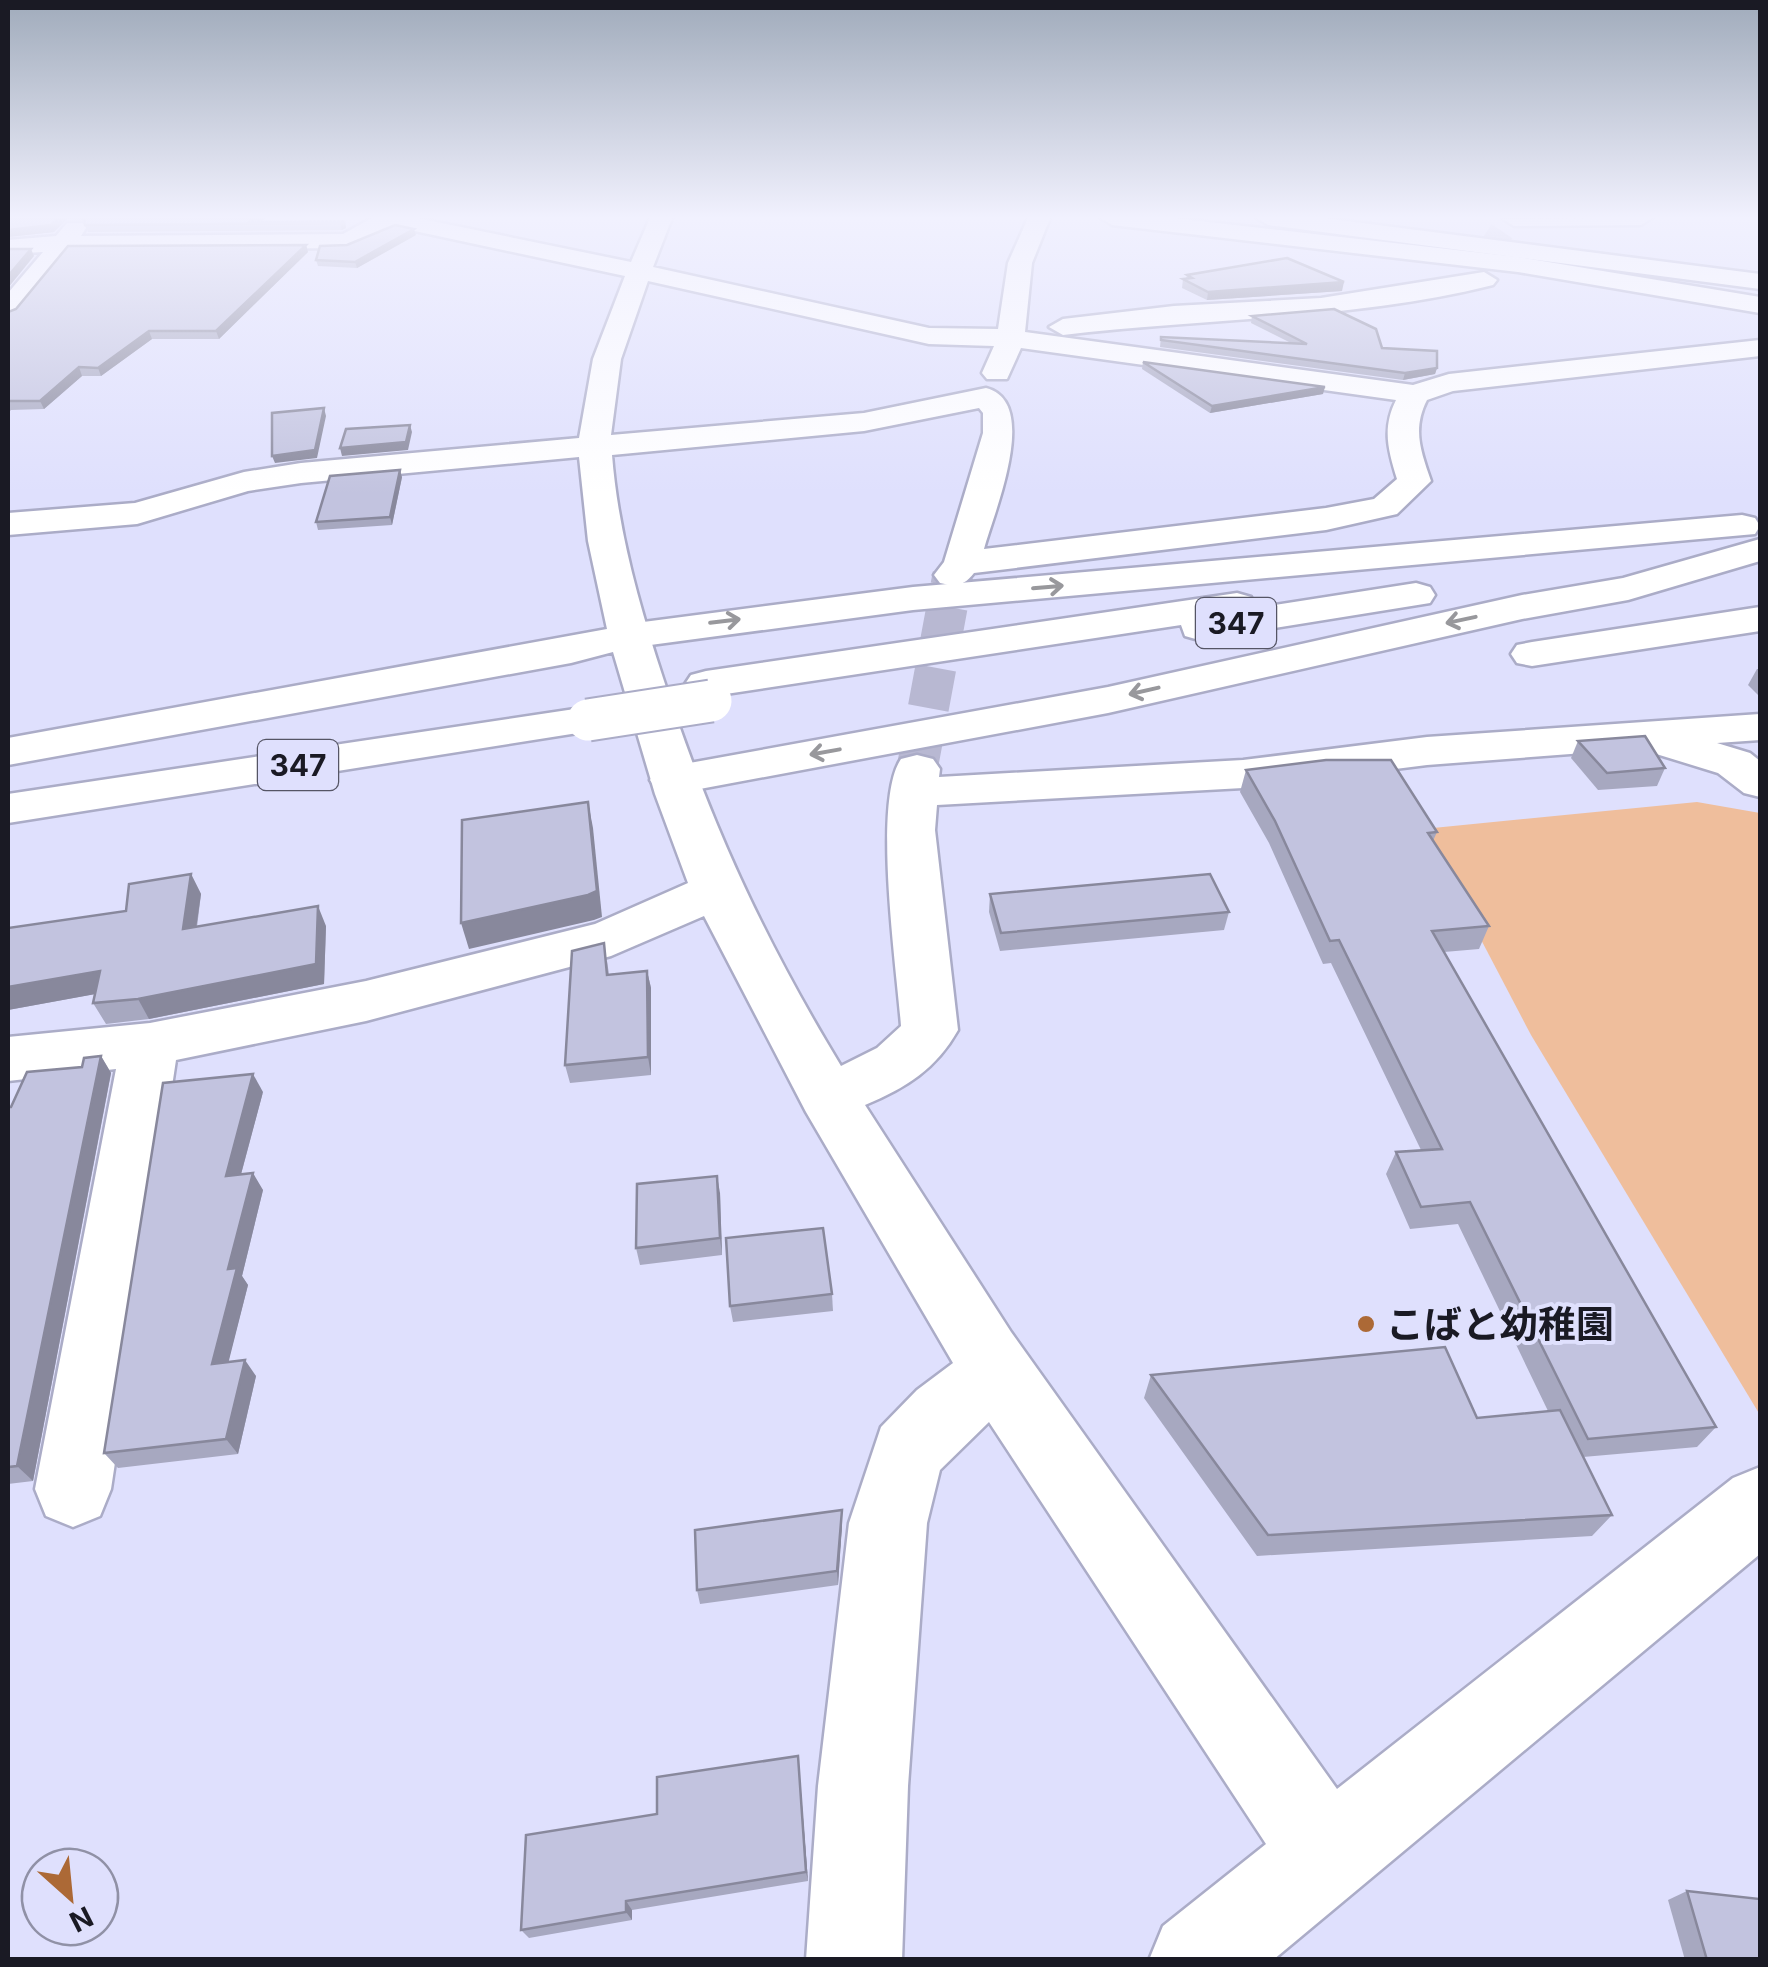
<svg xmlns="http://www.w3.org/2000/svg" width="1768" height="1967" font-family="Inter,'Noto Sans JP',sans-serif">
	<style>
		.green { fill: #efbe9c }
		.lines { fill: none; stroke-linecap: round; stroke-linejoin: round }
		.minor-tunnel-far1 { stroke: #b8b8d2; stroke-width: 25; stroke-dasharray: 25 12; stroke-linecap: butt }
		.minor-tunnel { stroke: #b8b8d2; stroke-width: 41; stroke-dasharray: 41 21; stroke-linecap: butt }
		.minor-casing { stroke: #abacc7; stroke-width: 5 }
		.highway-casing { stroke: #abacc7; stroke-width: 5 }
		.minor { fill: #fff; fill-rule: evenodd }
		.highway { fill: #fff; fill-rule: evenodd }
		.highway-bridge-casing { stroke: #abacc7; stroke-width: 45; stroke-linecap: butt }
		.highway-bridge { stroke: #fff; stroke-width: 41 }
		.wall { fill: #a7a8c0 }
		.shaded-wall { fill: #88889c }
		.building { fill: #c2c3df; stroke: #88889c; stroke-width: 2.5 }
		.oneway { stroke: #98989c }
		.poi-dot { fill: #ac6936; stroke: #dfe0fd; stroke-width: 4 }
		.labels { text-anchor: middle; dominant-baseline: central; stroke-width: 8; stroke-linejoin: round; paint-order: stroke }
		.shield { fill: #dfe0fd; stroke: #555565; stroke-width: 2.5 }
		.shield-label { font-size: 30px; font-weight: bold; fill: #1a1a24 }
		.near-poi-label { font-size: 38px; font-weight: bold; fill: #1a1a24; stroke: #dfe0fd; text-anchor: start }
	</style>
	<rect width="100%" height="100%" fill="#dfe0fd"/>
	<path class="green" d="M1697 802 1760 813V1415L1531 1035 1423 829Z"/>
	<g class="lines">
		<path class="minor-tunnel-far1" d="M1488 252 1511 218"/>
		<path class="minor-tunnel" d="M917 769 953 575"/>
		<g class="minor-casing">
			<g id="minor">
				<path d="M372 218H417L631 262 650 218H672L653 267 929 328 998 329 1008 263 1028 218H1050L1032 263 1025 332 1413 385 1449 374 1760 340V356L1453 391 1427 400C1412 429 1421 452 1431 481L1397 514 1326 530 974 573C964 586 956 587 940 583L934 575 944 562 983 433V413L979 408 864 431 612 455C618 531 639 605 663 678 710 822 762 936 841 1066L877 1048 901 1026C897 970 872 801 901 759L917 755 933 759 940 769 939 777 1243 760 1427 737 1760 714V740L1717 743 1750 753 1760 761V797L1744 793 1718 773 1653 753 1650 748 1427 765 1243 788 937 805 935 830 958 1030C936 1069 906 1088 865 1105L1011 1332 1337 1789 1733 1478 1760 1467V1554L1273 1960H1149L1163 1926 1266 1844 989 1422 940 1470 927 1523 908 1786 902 1960H806L818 1786 849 1523 881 1427 917 1390 953 1363 806 1112 704 916 611 956 366 1021 176 1060 111 1489 100 1516 73 1527 46 1516 35 1489 116 1069 8 1081V1037L150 1023 366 981 595 924 688 883 655 794 613 652 571 663 8 765V738L607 629 588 541 579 457 301 483 248 491 137 524 8 535V513L135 503 244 472 301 463 579 438 593 359 625 276 396 227 347 248 69 250 17 315 8 317V293L43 252 8 254V240L56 236 67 223H83L86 228 81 236 343 234ZM648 281 929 344 994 346 982 373 987 379H1007L1021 348 1396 400C1382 428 1388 450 1397 479L1374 499 1326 508 984 549C994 512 1041 402 986 388L864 413 611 435 621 359Z"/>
				<path d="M1101 218H1173L1518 257 1760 297V313L1518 272 1112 225Z"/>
				<path d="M1484 272 1497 280 1493 285C1353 320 1206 318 1063 335L1049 327 1063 319 1174 306 1321 298Z"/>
				<path d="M1760 607V631L1532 666 1517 663 1511 654 1517 645 1532 642Z"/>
			</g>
		</g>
		<g class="highway-casing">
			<g id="highway">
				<path d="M1257 218H1323L1760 274V289L1268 225Z"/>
				<path d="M1652 218 1641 225 1514 226 1503 219Z"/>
				<path d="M1742 515 1755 518 1760 526 1755 534 913 610 628 648 614 645 608 636 614 627 628 624 913 587Z"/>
				<path d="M1760 539V561L1628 600 1522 619 1108 713 673 794 657 790 650 780 657 770 673 766 1108 687 1522 595 1623 578Z"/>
				<path d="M1416 583 1430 587 1435 595 1430 603 1199 640 1185 636 1181 625 706 697 691 693 685 684 691 675 706 671 1237 593 1251 597 1255 608Z"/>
				<path d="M588 707 603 711 610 720 603 729 8 823V794Z"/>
			</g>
		</g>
		<use href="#minor" class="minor"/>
		<use href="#highway" class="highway"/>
		<g class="highway-bridge-casing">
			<path id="highway-bridge" d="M588 720 711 701"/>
		</g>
		<use href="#highway-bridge" class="highway-bridge"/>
	</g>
	<g class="wall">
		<path d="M8 218H265L261 222 345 221 346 228 342 230 88 232 84 221 67 219 54 232 8 237Z"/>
		<path d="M416 235 357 268 318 266 316 260Z"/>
		<path d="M306 245 308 252 219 339H152L101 376H82L44 409 11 410 8 413V312Z"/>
		<path d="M1187 275 1342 291 1207 300 1182 288 1183 279H1186Z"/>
		<path d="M1252 316 1382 348 1437 368 1435 374 1403 380 1160 347 1161 337 1291 343 1251 323Z"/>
		<path d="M1143 362 1323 394 1210 413 1142 369Z"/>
		<path d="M402 477 392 525 318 530 316 522Z"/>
		<path d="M1757 669H1760V697L1748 685Z"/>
		<path d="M1578 741 1665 768 1657 786 1598 790 1571 758Z"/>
		<path d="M1246 770 1437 832 1433 841 1489 926 1479 949 1444 952 1716 1427 1697 1447 1583 1457 1612 1515 1592 1536 1257 1556 1144 1398 1151 1375 1477 1418 1548 1411 1458 1224 1410 1229 1386 1174 1396 1152 1421 1150 1331 963 1323 964 1269 843 1240 792Z"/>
		<path d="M191 874 201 894 197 927 326 926 324 984 149 1019 106 1024 93 1003 95 994 8 1010V928L126 911Z"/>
		<path d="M990 894 1229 912 1224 930 1000 951 989 912Z"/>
		<path d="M607 961 609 974 647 971 651 988V1075L570 1083 565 1065Z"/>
		<path d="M101 1056 111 1073 33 1481 8 1484V1107H11Z"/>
		<path d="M263 1092 241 1174 263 1190 242 1276 248 1285 228 1362 256 1376 238 1454 118 1468 104 1453Z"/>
		<path d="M720 1193 722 1255 640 1265 636 1248Z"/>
		<path d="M832 1294 833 1311 733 1322 730 1306Z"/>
		<path d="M842 1525 838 1585 700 1604 697 1590Z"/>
		<path d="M799 1767 808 1881 632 1910V1920L529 1938 521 1930 657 1814Z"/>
		<path d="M1687 1891 1760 1960H1685L1668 1900Z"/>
	</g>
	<g class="shaded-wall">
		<path d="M58 218 67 219 54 232 8 237V230Z"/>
		<path d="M254 218H265L259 224 249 222Z"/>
		<path d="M345 221 346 228 342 230 340 223Z"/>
		<path d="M414 229 416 235 357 268 355 262Z"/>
		<path d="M306 245 308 252 219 339 216 331Z"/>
		<path d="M31 249 34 256 8 288V276Z"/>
		<path d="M1344 282 1342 291 1207 300 1208 292Z"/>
		<path d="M149 331 152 339 101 376 98 368Z"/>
		<path d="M79 367 82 376 44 409 40 401Z"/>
		<path d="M1437 368 1435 374 1403 380 1405 373Z"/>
		<path d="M1325 387 1323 394 1210 413 1212 406Z"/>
		<path d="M324 408 326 416 317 458 275 463 272 456Z"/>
		<path d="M410 425 412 432 408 450 342 456 340 448Z"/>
		<path d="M400 470 402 477 392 525 390 517Z"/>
		<path d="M588 802 593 828 602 917 594 920 469 949 461 923Z"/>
		<path d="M191 874 201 894 193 950 183 929Z"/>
		<path d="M318 906 326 926 324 984 149 1019 138 999Z"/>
		<path d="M100 971 112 991 8 1010V987Z"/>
		<path d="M647 971 651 988V1075L648 1057Z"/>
		<path d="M101 1056 111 1073 33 1481 17 1466Z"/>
		<path d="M253 1074 263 1092 236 1193 226 1176Z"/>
		<path d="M253 1173 263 1190 242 1276 248 1285 224 1380 212 1364 228 1269Z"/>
		<path d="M717 1176 720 1193 722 1255 720 1238Z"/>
		<path d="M245 1360 256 1376 238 1454 226 1439Z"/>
		<path d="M842 1510V1525L838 1585 837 1571Z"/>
		<path d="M798 1756 799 1767 808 1881 806 1872Z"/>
		<path d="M626 1901 632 1910V1920L626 1912Z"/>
	</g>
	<g class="building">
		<path d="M8 218H58L51 225 8 230Z"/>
		<path d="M84 218H254L249 222 345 221 340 223 85 225Z"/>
		<path d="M395 225 414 229 355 262 316 260 320 246 347 245Z"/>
		<path d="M306 245 216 331H149L98 368 79 367 40 401H8V312L16 309 68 246Z"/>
		<path d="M8 249H31L8 276Z"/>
		<path d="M1287 258 1344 282 1208 292 1183 279 1192 278 1187 275Z"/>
		<path d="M1334 309 1376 329 1382 348 1437 351V368L1405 373 1161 340V337L1307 344 1252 316Z"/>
		<path d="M1143 362 1325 387 1212 406Z"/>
		<path d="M324 408 315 450 272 456V413Z"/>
		<path d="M410 425 406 442 340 448 346 429Z"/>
		<path d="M400 470 390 517 316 522 330 476Z"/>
		<path d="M1645 736 1665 768 1607 773 1578 741Z"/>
		<path d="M1326 760H1391L1437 832 1428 833 1489 926 1432 931 1716 1427 1588 1439 1470 1202 1421 1207 1396 1152 1442 1149 1339 940 1330 941 1275 821 1246 770Z"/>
		<path d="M588 802 597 891 588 895 461 923 462 820Z"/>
		<path d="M191 874 183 929 318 906 316 964 138 999 93 1003 100 971 8 987V928L126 911 129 884Z"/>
		<path d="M1210 874 1229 912 1001 933 990 894Z"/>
		<path d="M604 943 607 975 647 971 648 1057 565 1065 572 951Z"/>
		<path d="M101 1056 17 1466 8 1467V1107H11L27 1072 82 1067 84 1058Z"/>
		<path d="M253 1074 226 1176 253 1173 228 1269 237 1268 212 1364 245 1360 226 1439 104 1453 163 1083Z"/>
		<path d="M717 1176 720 1238 636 1248 637 1184Z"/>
		<path d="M823 1228 832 1294 730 1306 726 1238Z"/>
		<path d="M1445 1347 1477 1418 1560 1410 1612 1515 1268 1535 1151 1375Z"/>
		<path d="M842 1510 837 1571 697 1590 695 1530Z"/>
		<path d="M798 1756 806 1872 626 1901V1912L521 1930 526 1835 657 1814V1777Z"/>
		<path d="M1687 1891 1760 1899V1960H1707Z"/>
	</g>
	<defs><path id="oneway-shaft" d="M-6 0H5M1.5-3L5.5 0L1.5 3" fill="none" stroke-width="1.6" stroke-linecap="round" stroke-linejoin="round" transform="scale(2.5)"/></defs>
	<g class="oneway">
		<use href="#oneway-shaft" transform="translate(1048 587) rotate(-5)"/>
		<use href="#oneway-shaft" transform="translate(1461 620) rotate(168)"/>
		<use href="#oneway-shaft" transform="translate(725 621) rotate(-7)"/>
		<use href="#oneway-shaft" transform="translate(1144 691) rotate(167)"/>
		<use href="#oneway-shaft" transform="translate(825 752) rotate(170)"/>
	</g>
	<linearGradient id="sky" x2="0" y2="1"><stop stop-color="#a0abbb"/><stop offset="0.44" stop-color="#f1f1fe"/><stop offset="1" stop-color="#f1f1fe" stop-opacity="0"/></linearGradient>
	<rect width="1768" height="494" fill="url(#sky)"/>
	<circle class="poi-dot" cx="1366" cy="1324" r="10"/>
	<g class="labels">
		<g class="shield">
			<rect x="1196" y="598" width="80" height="50" rx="8"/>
			<rect x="258" y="740" width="80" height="50" rx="8"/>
		</g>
		<g class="shield-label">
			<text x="1236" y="623">347</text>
			<text x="298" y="765">347</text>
		</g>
		<g class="near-poi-label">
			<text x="1386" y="1324">こばと幼稚園</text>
		</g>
	</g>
	<rect width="1768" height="1967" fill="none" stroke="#1a1a24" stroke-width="20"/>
	<g transform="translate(70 1897) rotate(153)"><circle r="48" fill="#dfe0fd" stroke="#9091a6" stroke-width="2.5"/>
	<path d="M0-8L18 38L0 25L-18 38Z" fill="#ac6936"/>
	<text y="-15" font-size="28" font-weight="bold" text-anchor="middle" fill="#1a1a24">N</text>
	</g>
</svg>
